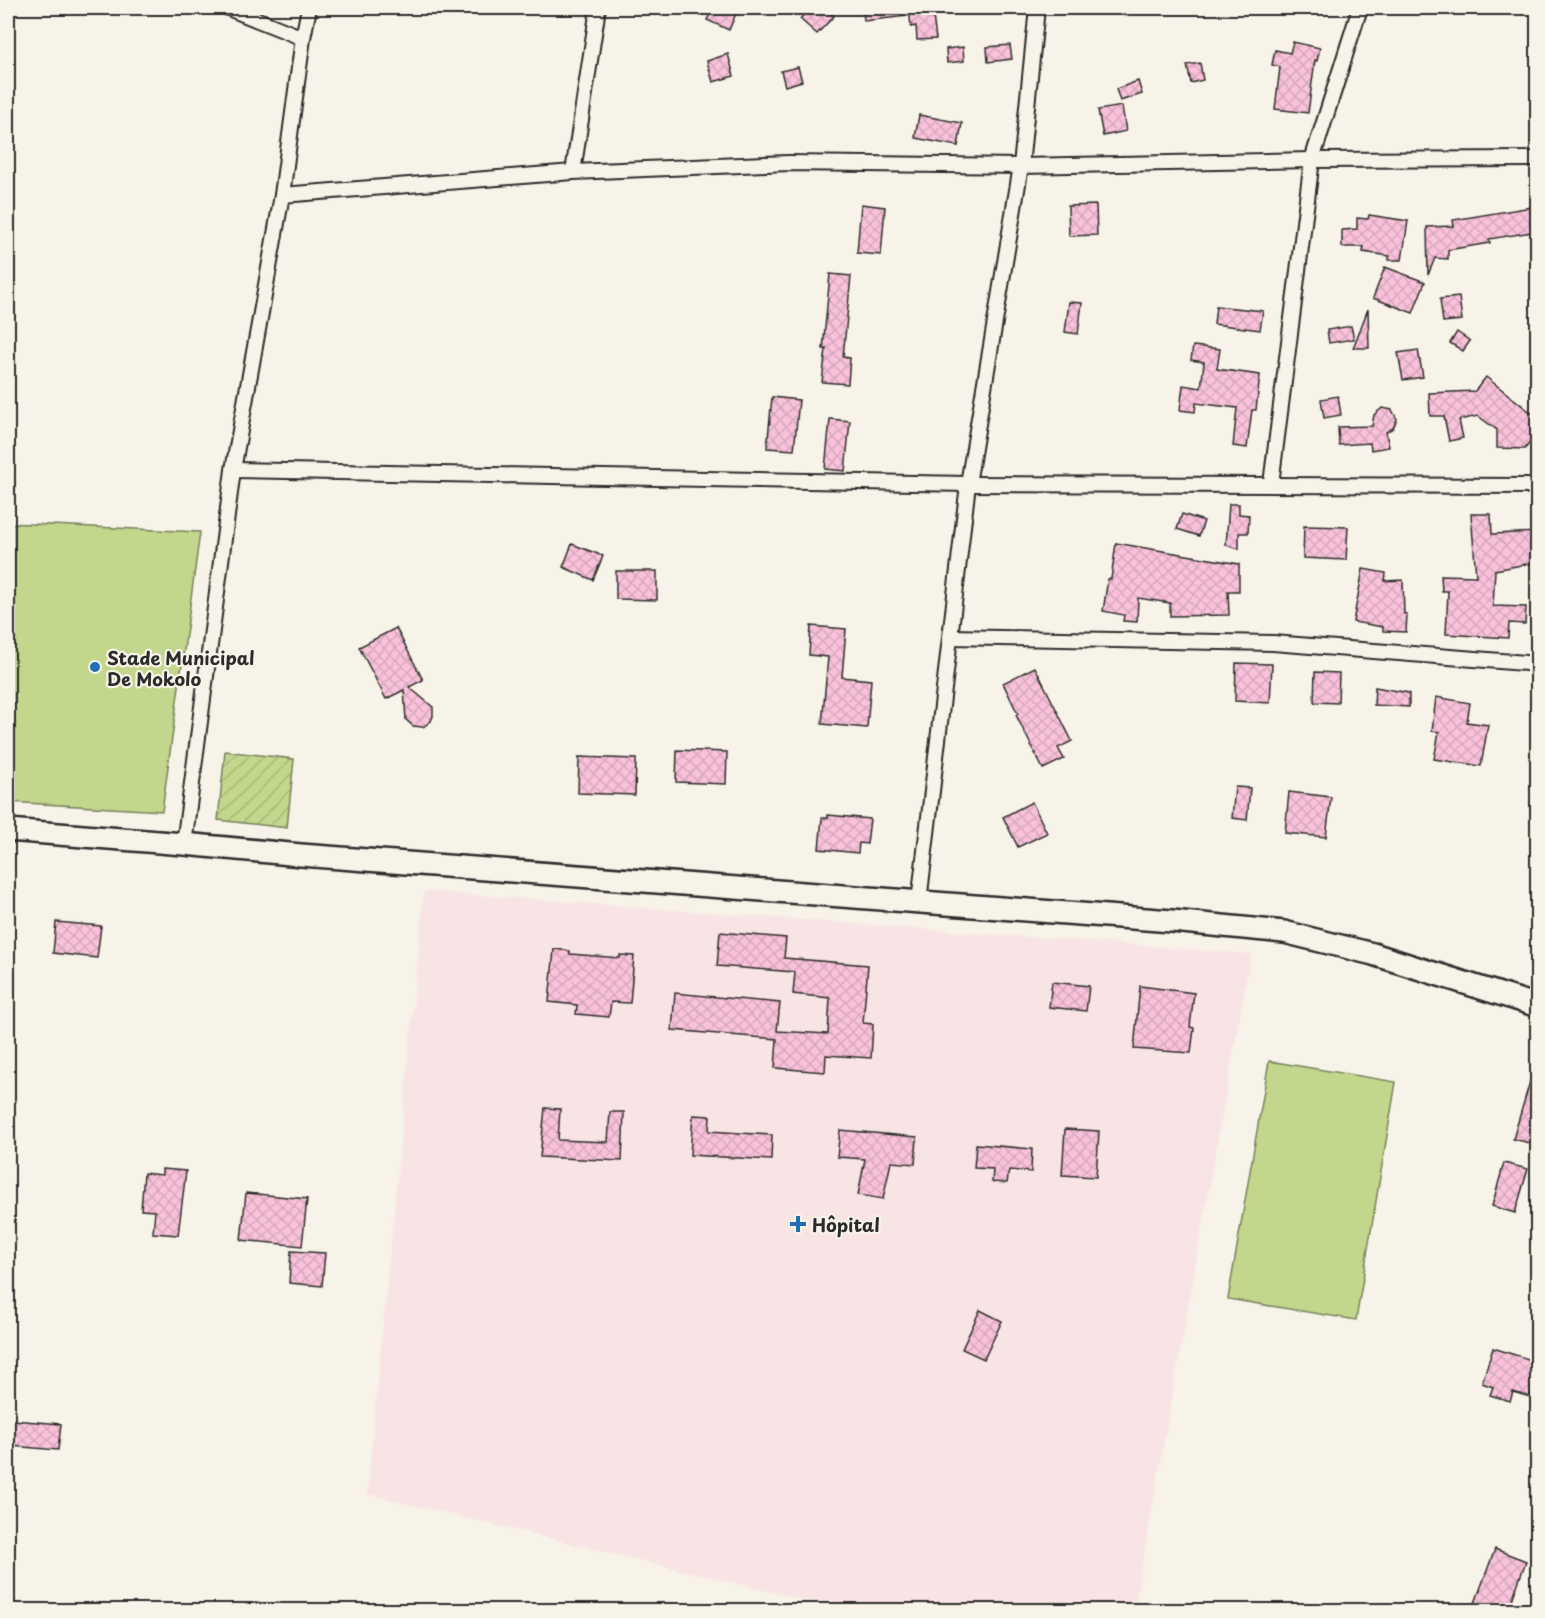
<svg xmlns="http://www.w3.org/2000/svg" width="1545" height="1618" font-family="'Playpen Sans',sans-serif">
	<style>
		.built { fill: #f8e4e4 }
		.garden { fill: url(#garden-furrows); stroke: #76805c; stroke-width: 1.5 }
		.pitch { fill: #c2d68c; stroke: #76805c; stroke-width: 1.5 }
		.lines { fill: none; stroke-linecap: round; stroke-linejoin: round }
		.stream { stroke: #6c95a7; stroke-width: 5 }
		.building { fill: url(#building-cross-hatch); stroke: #2b2b2b; stroke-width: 1.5 }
		.minor-casing { stroke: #2b2b2b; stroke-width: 18 }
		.primary-casing { stroke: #2b2b2b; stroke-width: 26 }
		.minor { stroke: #f7f3e8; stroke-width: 14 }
		.primary { stroke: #f7f3e8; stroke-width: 21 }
		.poi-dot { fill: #1f6fb2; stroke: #f7f3e8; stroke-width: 2 }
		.labels { text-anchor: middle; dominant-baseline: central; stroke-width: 4.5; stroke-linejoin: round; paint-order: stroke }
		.poi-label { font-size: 18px; font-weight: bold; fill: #2b2b2b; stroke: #f7f3e8; text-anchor: start }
	</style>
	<defs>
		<pattern id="garden-furrows" width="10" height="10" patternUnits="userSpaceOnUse" patternTransform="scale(1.5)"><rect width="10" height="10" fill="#c2d68c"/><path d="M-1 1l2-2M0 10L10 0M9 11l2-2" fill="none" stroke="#a7b879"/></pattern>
		<pattern id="building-cross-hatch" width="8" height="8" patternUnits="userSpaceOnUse" patternTransform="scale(1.5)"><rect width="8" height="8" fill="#f9c2da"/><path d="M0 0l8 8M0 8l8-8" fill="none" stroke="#d6a7bb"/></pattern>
	</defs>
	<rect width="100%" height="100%" fill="#f7f3e8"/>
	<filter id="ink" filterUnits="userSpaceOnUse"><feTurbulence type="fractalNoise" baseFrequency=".0167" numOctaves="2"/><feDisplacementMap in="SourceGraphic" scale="12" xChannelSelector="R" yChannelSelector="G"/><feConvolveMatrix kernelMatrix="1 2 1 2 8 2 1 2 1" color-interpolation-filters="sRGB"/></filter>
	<g filter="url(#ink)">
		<path class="built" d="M424 891 1251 954 1134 1610H846L367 1494Z"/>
		<path class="garden" d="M225 751 294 759 287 828 218 820Z"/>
		<g class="pitch">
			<path d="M8 523 200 532 162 811 8 802Z"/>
			<path d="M1269 1061 1396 1082 1356 1320 1228 1299Z"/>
		</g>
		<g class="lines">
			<path class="stream" d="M479 1610H501"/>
		</g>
		<g class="building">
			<path d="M713 8H729L737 11 729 30 707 20Z"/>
			<path d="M810 8H825L834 16 817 34 800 19Z"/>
			<path d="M863 8H906L907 16 864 21Z"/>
			<path d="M909 8H932L936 39 917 40 916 26 911 27Z"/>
			<path d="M1293 42 1320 48 1317 61 1315 60 1308 113 1275 109 1280 67 1272 65 1275 50 1290 53Z"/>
			<path d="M1010 45 1012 59 988 62 987 47Z"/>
			<path d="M963 47 964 61 947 63 946 49Z"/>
			<path d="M728 54 734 76 713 82 707 61Z"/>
			<path d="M1200 63 1203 80 1191 83 1187 65Z"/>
			<path d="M798 67 802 81 785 86 781 71Z"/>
			<path d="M1138 81 1142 94 1120 101 1116 89Z"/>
			<path d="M1122 106 1126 131 1103 136 1098 110Z"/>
			<path d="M919 115 962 123 958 146 915 138Z"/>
			<path d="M861 204 885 207 881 255 857 253Z"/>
			<path d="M1096 205 1097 235 1069 236 1068 206Z"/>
			<path d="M1538 206V231L1489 239 1490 243 1448 250V259L1435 258 1428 275 1427 227 1454 226 1453 220Z"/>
			<path d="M1369 215 1408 221 1402 260H1388L1390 256 1363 252 1364 247H1342V230L1357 229V218L1368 219Z"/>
			<path d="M1385 267 1425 282 1413 313 1373 298Z"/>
			<path d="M830 274 851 276 843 357 850 358 848 384 822 382 826 349H823Z"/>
			<path d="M1459 297 1462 320 1443 322 1440 299Z"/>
			<path d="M1069 302 1082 303 1078 334 1065 332Z"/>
			<path d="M1216 306 1263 311 1260 330 1214 324Z"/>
			<path d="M1368 309 1369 348H1353Z"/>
			<path d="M1351 326 1354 339 1329 343 1327 330Z"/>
			<path d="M1457 332 1470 341 1463 351 1450 343Z"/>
			<path d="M1193 346 1220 349 1217 369 1260 375 1256 410H1252L1247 448 1233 446 1237 408 1196 403 1195 412 1180 410 1183 385 1201 388 1204 362 1191 360Z"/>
			<path d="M1418 350 1423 377 1403 380 1398 353Z"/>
			<path d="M1486 377 1538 418V431L1525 449 1497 448V430L1478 416 1459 420 1463 438 1449 441 1444 416H1430L1429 393 1475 391Z"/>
			<path d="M1338 396 1341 415 1324 418 1321 399Z"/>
			<path d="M772 397 799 400 794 450 767 448Z"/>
			<path d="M1382 408 1392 410 1397 419 1393 428 1386 432 1389 447 1371 450 1370 443 1339 445 1338 427 1372 426 1374 415Z"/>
			<path d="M830 419 850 421 845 471 825 469Z"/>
			<path d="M1229 504H1239V514L1249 515 1248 533H1239V549L1226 545Z"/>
			<path d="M1182 514 1204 521 1199 536 1177 529Z"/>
			<path d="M1471 514H1491L1492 534 1538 532V562L1495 570 1493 606 1526 607 1525 624 1509 623 1508 638 1446 634 1448 591H1442L1441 575 1476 576Z"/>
			<path d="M1304 526 1348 527 1346 560 1303 558Z"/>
			<path d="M1116 543 1239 564V591H1228L1229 615 1170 616V603L1138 598 1137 622 1123 621 1124 615 1103 611 1108 579H1111Z"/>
			<path d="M572 544 603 556 593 580 563 567Z"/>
			<path d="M1363 569 1386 573 1385 581 1403 580 1404 614H1407L1406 632 1383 631V627L1353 622Z"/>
			<path d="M616 571H657V600L616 599Z"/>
			<path d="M811 626 846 629 842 677 871 680 867 728 822 724 828 657 809 655Z"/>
			<path d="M396 628 423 680 409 687 433 707V716L431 721 423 727 413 726 406 720 404 690 386 699 359 647Z"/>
			<path d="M1236 663 1272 664 1270 703 1235 701Z"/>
			<path d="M1035 667 1072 741 1058 748 1064 759 1043 769 1016 715 1018 714 1003 683Z"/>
			<path d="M1315 672 1339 673 1338 703 1314 702Z"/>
			<path d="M1375 687 1409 693V707L1374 705Z"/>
			<path d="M1436 697 1470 703 1467 722 1488 725 1481 766 1434 759 1439 732 1432 731Z"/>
			<path d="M677 750 727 752 726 784 676 782Z"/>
			<path d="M579 757 636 759 635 795 578 793Z"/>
			<path d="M1235 787 1250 788 1247 820 1232 818Z"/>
			<path d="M1289 792 1331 797 1326 837 1285 833Z"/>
			<path d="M1032 802 1047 833 1018 847 1003 817Z"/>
			<path d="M828 815 870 819 867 844 859 843 858 853 819 849 822 818H828Z"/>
			<path d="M56 922 101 926 97 958 53 953Z"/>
			<path d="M720 932 786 938 784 958 868 965 863 1023 873 1024 871 1058 826 1055 825 1072 775 1068 777 1039 672 1030 675 993 780 1003 777 1031 828 1034 830 998 793 994 795 972 717 966Z"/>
			<path d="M554 949 570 951V954L620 958V955L634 956 630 1003 611 1002 609 1017 576 1014 577 1005 549 1002Z"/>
			<path d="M1052 982 1089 986 1086 1011 1049 1007Z"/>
			<path d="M1140 986 1194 993 1190 1027 1194 1028 1191 1053 1134 1049Z"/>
			<path d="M1534 1068H1538V1145L1513 1139Z"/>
			<path d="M545 1108 560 1109 558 1140 608 1142 610 1112H624L622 1161 540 1157Z"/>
			<path d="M693 1115 710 1116 709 1131 772 1135 771 1160 690 1155Z"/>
			<path d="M1065 1129 1099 1131 1096 1177 1062 1175Z"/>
			<path d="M840 1130 917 1137 915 1164 891 1162 883 1199 858 1195 865 1159 837 1157Z"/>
			<path d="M976 1144 1032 1149 1031 1172 1009 1170 1007 1183 992 1182 993 1169 974 1168Z"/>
			<path d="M1504 1163 1528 1169 1515 1213 1492 1206Z"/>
			<path d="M162 1169 186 1171 178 1235 153 1233 155 1211 141 1210 144 1173 162 1175Z"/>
			<path d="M246 1193 307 1199 302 1246 241 1240Z"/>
			<path d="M291 1251 325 1253 322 1286 289 1283Z"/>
			<path d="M980 1310 1002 1321 984 1359 962 1349Z"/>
			<path d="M1493 1348 1538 1362V1375L1530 1397 1513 1392 1510 1401 1490 1395 1493 1387 1482 1383Z"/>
			<path d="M13 1420 61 1424 58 1450 11 1446Z"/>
			<path d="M1495 1549 1526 1561 1508 1611H1472Z"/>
		</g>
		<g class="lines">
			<g class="minor-casing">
				<g id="minor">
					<path d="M228 8 303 38"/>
					<path d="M573 172 598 8"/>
					<path d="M282 195 573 172 788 163 1021 166 1312 160 1538 159"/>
					<path d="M233 470 968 484 1538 486"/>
					<path d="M1271 484 1312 160 1360 8"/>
					<path d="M950 637 1273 643 1538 664"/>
					<path d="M184 844 233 470 282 195 303 38 309 8"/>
					<path d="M919 902 968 484 1021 166 1037 8"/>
				</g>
			</g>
			<g class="primary-casing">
				<path id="primary" d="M8 830 184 844 301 855 1172 921 1284 932 1373 954 1538 1006"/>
			</g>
			<use href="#minor" class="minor"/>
			<use href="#primary" class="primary"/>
		</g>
	</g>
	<g class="poi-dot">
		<circle cx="95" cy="667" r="6"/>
		<path d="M795 1215h6v6h6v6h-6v6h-6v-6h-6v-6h6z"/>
	</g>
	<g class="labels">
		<g class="poi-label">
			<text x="107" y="657">Stade Municipal<tspan x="107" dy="21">De Mokolo</tspan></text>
			<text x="812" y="1224">Hôpital</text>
		</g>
	</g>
	<rect width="1545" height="1618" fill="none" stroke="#f7f3e8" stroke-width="30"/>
	<rect x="15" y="15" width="1515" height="1588" fill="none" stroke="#2b2b2b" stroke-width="2" filter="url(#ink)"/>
</svg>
